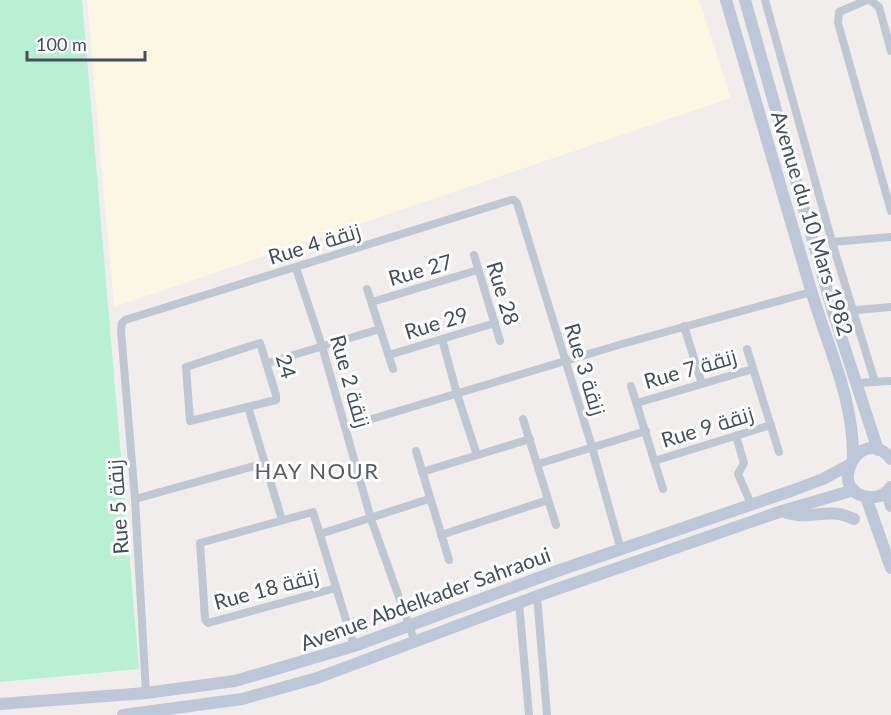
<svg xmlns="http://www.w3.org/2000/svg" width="891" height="715" font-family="Lato,Cairo,sans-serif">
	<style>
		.commercial { fill: #fcf7e4 }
		.green { fill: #b9efd3 }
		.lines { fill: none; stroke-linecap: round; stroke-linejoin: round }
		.street { stroke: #bfc7d3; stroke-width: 8 }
		.secondary { stroke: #bec7d7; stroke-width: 12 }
		.labels { text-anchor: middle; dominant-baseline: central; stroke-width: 6; stroke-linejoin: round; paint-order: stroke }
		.street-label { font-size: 21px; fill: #444e5a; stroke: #fff }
		.neighbourhood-label { font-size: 22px; letter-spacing: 1.5px; fill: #595c62; stroke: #fff }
	</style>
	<rect width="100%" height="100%" fill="#f0edec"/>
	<path class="commercial" d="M87 0H699L731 98 114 307Z"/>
	<path class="green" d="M0 0H82L139 669 0 682Z"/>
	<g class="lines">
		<g class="street">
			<path d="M765 0 832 242 875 382"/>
			<path d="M867 0 839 12 838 23 891 211"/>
			<path d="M870 0 879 7 891 51"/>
			<path d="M832 242 891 237"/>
			<path d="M474 255 500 341"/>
			<path d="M296 268 322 346 371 519 415 642"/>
			<path d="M367 289 393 369"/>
			<path d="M372 302 478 270"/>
			<path d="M833 312 891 307"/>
			<path d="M684 326 702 384"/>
			<path d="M442 339 457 394 477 455"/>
			<path d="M260 343 276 395V400L190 421 186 367Z"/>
			<path d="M747 349 779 452"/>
			<path d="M389 355 495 323"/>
			<path d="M267 363 380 329"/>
			<path d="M856 383 891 381"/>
			<path d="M631 386 663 489"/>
			<path d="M637 403 753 369"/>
			<path d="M248 407 282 520"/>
			<path d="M523 419 556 525"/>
			<path d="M345 427 622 344 811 292"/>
			<path d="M736 436 744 463 738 474 751 504"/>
			<path d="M416 451 449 560"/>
			<path d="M654 461 771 425"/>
			<path d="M538 464 646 431"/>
			<path d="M422 472 530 439"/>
			<path d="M135 499 265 463"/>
			<path d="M320 534 429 499"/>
			<path d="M441 535 548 500"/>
			<path d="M336 588 208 623 205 619 200 543 313 512 354 646"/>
			<path d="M537 596 547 715"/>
			<path d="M519 603 529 715"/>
			<path d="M146 693 135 499 121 331 122 323 125 320 511 200H514L517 203 592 447 621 550"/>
		</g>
		<g class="secondary">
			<path d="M726 0C755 97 782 193 811 290 827 345 854 399 853 458"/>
			<path d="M745 0 833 312 878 450"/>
			<path d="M891 459C861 421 823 494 870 497 879 498 886 494 891 487"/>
			<path d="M887 492 891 506"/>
			<path d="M866 497 891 568"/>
			<path d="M782 511C811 523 825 505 854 519"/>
			<path d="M0 704 146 693 235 681 354 646 560 570 791 491 823 479 849 465"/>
			<path d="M123 715 242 699 317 678 537 596 782 511 854 490"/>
		</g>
	</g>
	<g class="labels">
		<g class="street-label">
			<text transform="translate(813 223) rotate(73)">Avenue du 10 Mars 1982</text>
			<text transform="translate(314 243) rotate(-17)">Rue 4 زنقة</text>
			<text transform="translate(420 269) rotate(-16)">Rue 27</text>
			<text transform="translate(504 293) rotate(73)">Rue 28</text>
			<text transform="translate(436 322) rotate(-17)">Rue 29</text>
			<text transform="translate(287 366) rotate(74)">24</text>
			<text transform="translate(690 368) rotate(-16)">Rue 7 زنقة</text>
			<text transform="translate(586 369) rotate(73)">Rue 3 زنقة</text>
			<text transform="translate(351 381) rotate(74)">Rue 2 زنقة</text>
			<text transform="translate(707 426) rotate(-17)">Rue 9 زنقة</text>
			<text transform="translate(117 507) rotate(-94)">Rue 5 زنقة</text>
			<text transform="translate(266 588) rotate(-15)">Rue 18 زنقة</text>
			<text transform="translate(425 598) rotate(-20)">Avenue Abdelkader Sahraoui</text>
		</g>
		<g class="neighbourhood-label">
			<text x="317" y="470">HAY NOUR</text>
		</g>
	</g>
	<path d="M27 51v9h118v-9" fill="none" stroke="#444e5a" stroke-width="3"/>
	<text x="36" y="51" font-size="18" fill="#444e5a" stroke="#ffffff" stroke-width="4.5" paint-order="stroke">100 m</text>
</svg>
